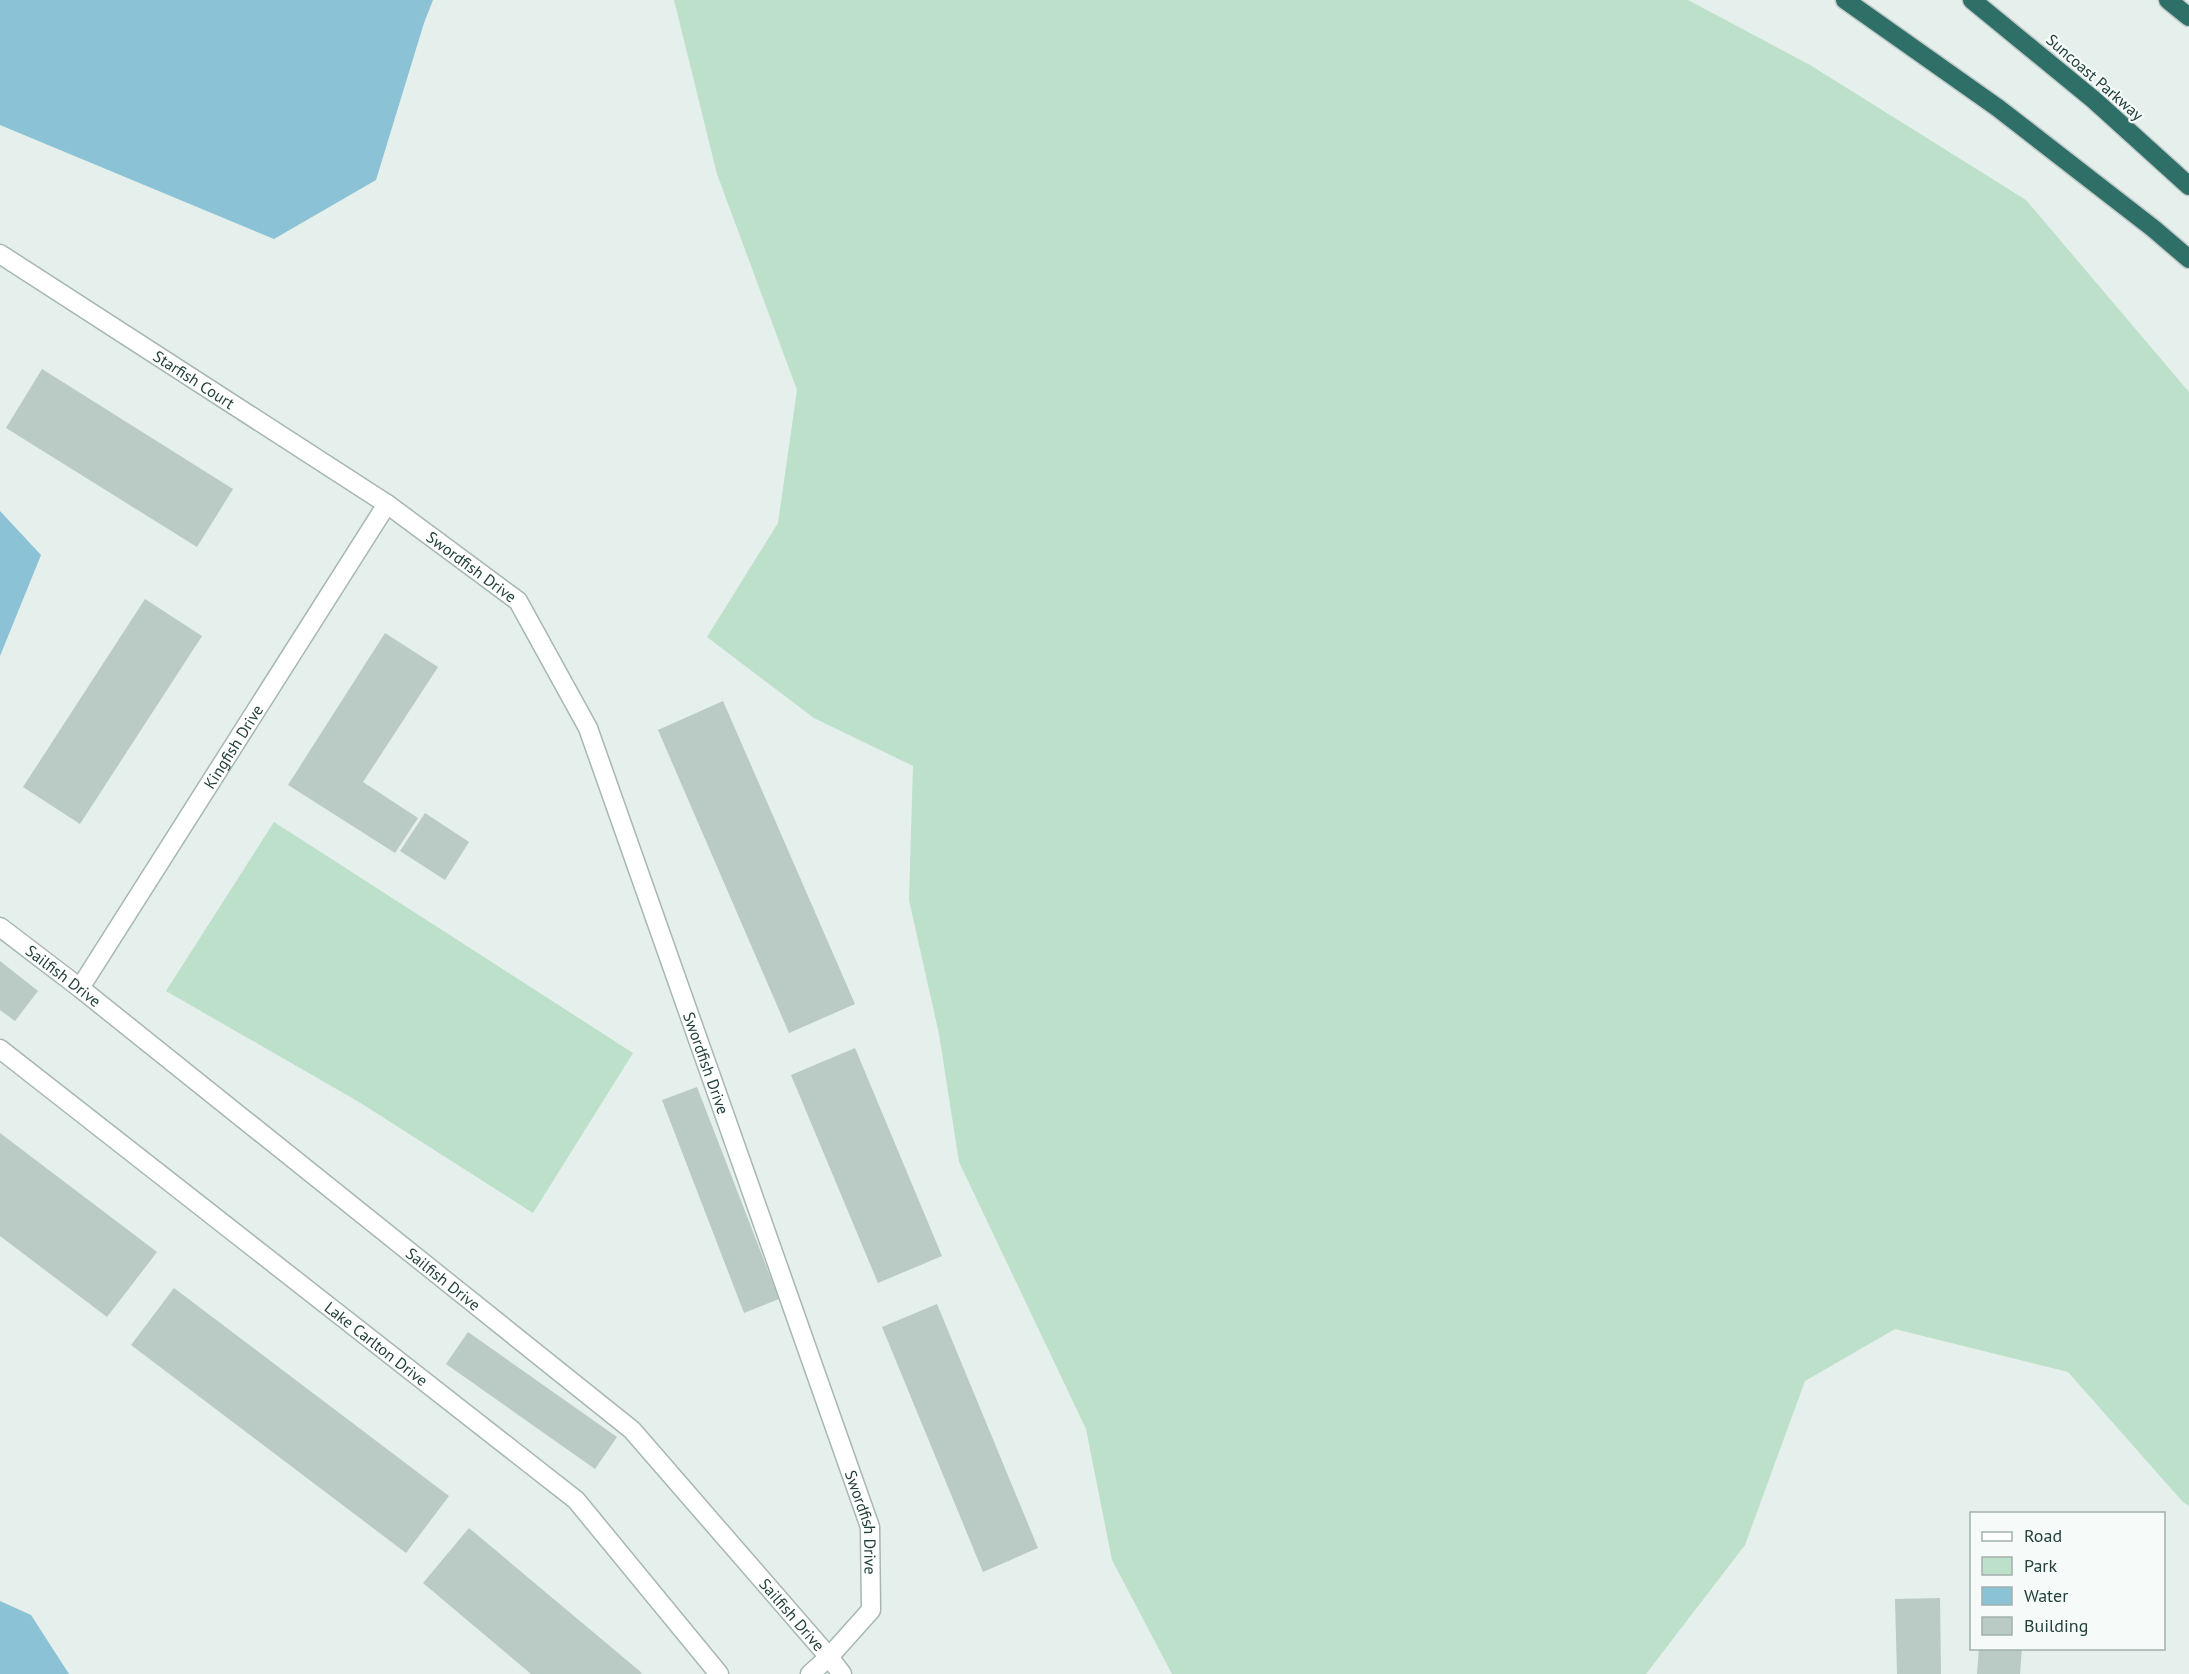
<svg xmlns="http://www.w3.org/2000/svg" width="2189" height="1674" font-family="'PT Sans',sans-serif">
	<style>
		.green { fill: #bde0ca }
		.water { fill: #8cc2d5 }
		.building { fill: #bacac5 }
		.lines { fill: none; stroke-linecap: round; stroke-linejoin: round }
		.street-casing { stroke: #a7b7b3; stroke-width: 21 }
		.highway-casing { stroke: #c1cac8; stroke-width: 21 }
		.street { stroke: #fff; stroke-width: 18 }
		.highway { stroke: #2e6f68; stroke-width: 18 }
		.labels { text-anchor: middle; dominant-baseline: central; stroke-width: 4.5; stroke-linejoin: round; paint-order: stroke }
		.street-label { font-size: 16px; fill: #23413c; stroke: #f6fbf9 }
	</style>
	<rect width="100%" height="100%" fill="#e5efeb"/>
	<g class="green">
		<path d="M674 0H1688L1810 65 2026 200 2189 392V1506L2182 1501 2068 1372 1895 1329 1805 1381 1745 1545 1646 1674H1172L1112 1560 1086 1429 959 1162 939 1034 909 900 913 766 814 718 707 637 778 523 797 390 717 174Z"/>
		<path d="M274 822 633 1053 533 1213 359 1102 166 991Z"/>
	</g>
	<g class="water">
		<path d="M0 0H433L424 23 376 180 274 239 0 125Z"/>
		<path d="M0 511 41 555 0 656Z"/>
		<path d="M0 1601 31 1615 69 1674H0Z"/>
	</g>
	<g class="building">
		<path d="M42 369 233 489 197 547 6 428Z"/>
		<path d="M145 599 202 636 80 824 23 787Z"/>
		<path d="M385 633 438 667 363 782 418 818 395 853 288 785Z"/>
		<path d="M723 701 855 1004 789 1033 658 730Z"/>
		<path d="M425 813 469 842 445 880 400 851Z"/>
		<path d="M0 961 38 991 15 1021 0 1010Z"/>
		<path d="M855 1048 942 1256 878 1283 791 1075Z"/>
		<path d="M697 1087 779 1299 744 1313 662 1100Z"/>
		<path d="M0 1133 157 1252 107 1317 0 1236Z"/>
		<path d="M174 1288 449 1496 406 1553 131 1345Z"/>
		<path d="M937 1304 1038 1548 983 1572 882 1327Z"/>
		<path d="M468 1332 617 1437 595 1469 446 1364Z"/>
		<path d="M469 1528 642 1673 640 1674H531L423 1583Z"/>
		<path d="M1940 1598 1941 1674H1897L1895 1599Z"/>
		<path d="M1979 1648H2022L2020 1674H1977Z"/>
	</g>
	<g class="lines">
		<g class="street-casing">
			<g id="street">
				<path id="s1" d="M0 254 387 504 518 601 588 728 870 1527 871 1610 829 1657 810 1674"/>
				<path id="s2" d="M0 927 80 988 632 1430 829 1657 842 1674"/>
				<path id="s3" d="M80 988 387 504"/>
				<path id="s4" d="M0 1049 576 1500 719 1674"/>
			</g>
		</g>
		<g class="highway-casing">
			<g id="highway">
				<path d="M1845 0 1998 108 2154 229 2189 259"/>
				<path d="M1972 0 2094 100 2189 186"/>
				<path d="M2168 0 2189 17"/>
			</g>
		</g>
		<use href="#street" class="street"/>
		<use href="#highway" class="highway"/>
	</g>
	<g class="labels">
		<g class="street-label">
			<text transform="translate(2095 77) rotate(41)">Suncoast Parkway</text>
			<text stroke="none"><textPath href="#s1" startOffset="231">Starfish Court</textPath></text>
			<text stroke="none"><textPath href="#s1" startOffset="566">Swordfish Drive</textPath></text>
			<text stroke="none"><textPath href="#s3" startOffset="286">Kingfish Drive</textPath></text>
			<text stroke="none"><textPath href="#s2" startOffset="80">Sailfish Drive</textPath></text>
			<text stroke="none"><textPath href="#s1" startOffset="1124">Swordfish Drive</textPath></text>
			<text stroke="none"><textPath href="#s2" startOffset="566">Sailfish Drive</textPath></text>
			<text stroke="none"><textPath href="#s4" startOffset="478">Lake Carlton Drive</textPath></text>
			<text stroke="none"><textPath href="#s1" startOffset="1610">Swordfish Drive</textPath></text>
			<text stroke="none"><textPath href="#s2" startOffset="1052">Sailfish Drive</textPath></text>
		</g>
	</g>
	<rect x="1970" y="1512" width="195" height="138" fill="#f6fbf9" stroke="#a2b1ad" stroke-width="1.5"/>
	<rect x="1982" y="1532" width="30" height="9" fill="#ffffff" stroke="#a2b1ad" stroke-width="1.5"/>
	<text x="2024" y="1542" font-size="18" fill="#23413c">Road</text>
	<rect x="1982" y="1557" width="30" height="18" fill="#bde0ca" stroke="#a2b1ad" stroke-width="1.5"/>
	<text x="2024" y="1572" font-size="18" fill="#23413c">Park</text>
	<rect x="1982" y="1587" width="30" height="18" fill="#8cc2d5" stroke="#a2b1ad" stroke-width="1.5"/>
	<text x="2024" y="1602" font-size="18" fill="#23413c">Water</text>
	<rect x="1982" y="1617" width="30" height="18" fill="#bacac5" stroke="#a2b1ad" stroke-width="1.5"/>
	<text x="2024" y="1632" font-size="18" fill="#23413c">Building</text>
</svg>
